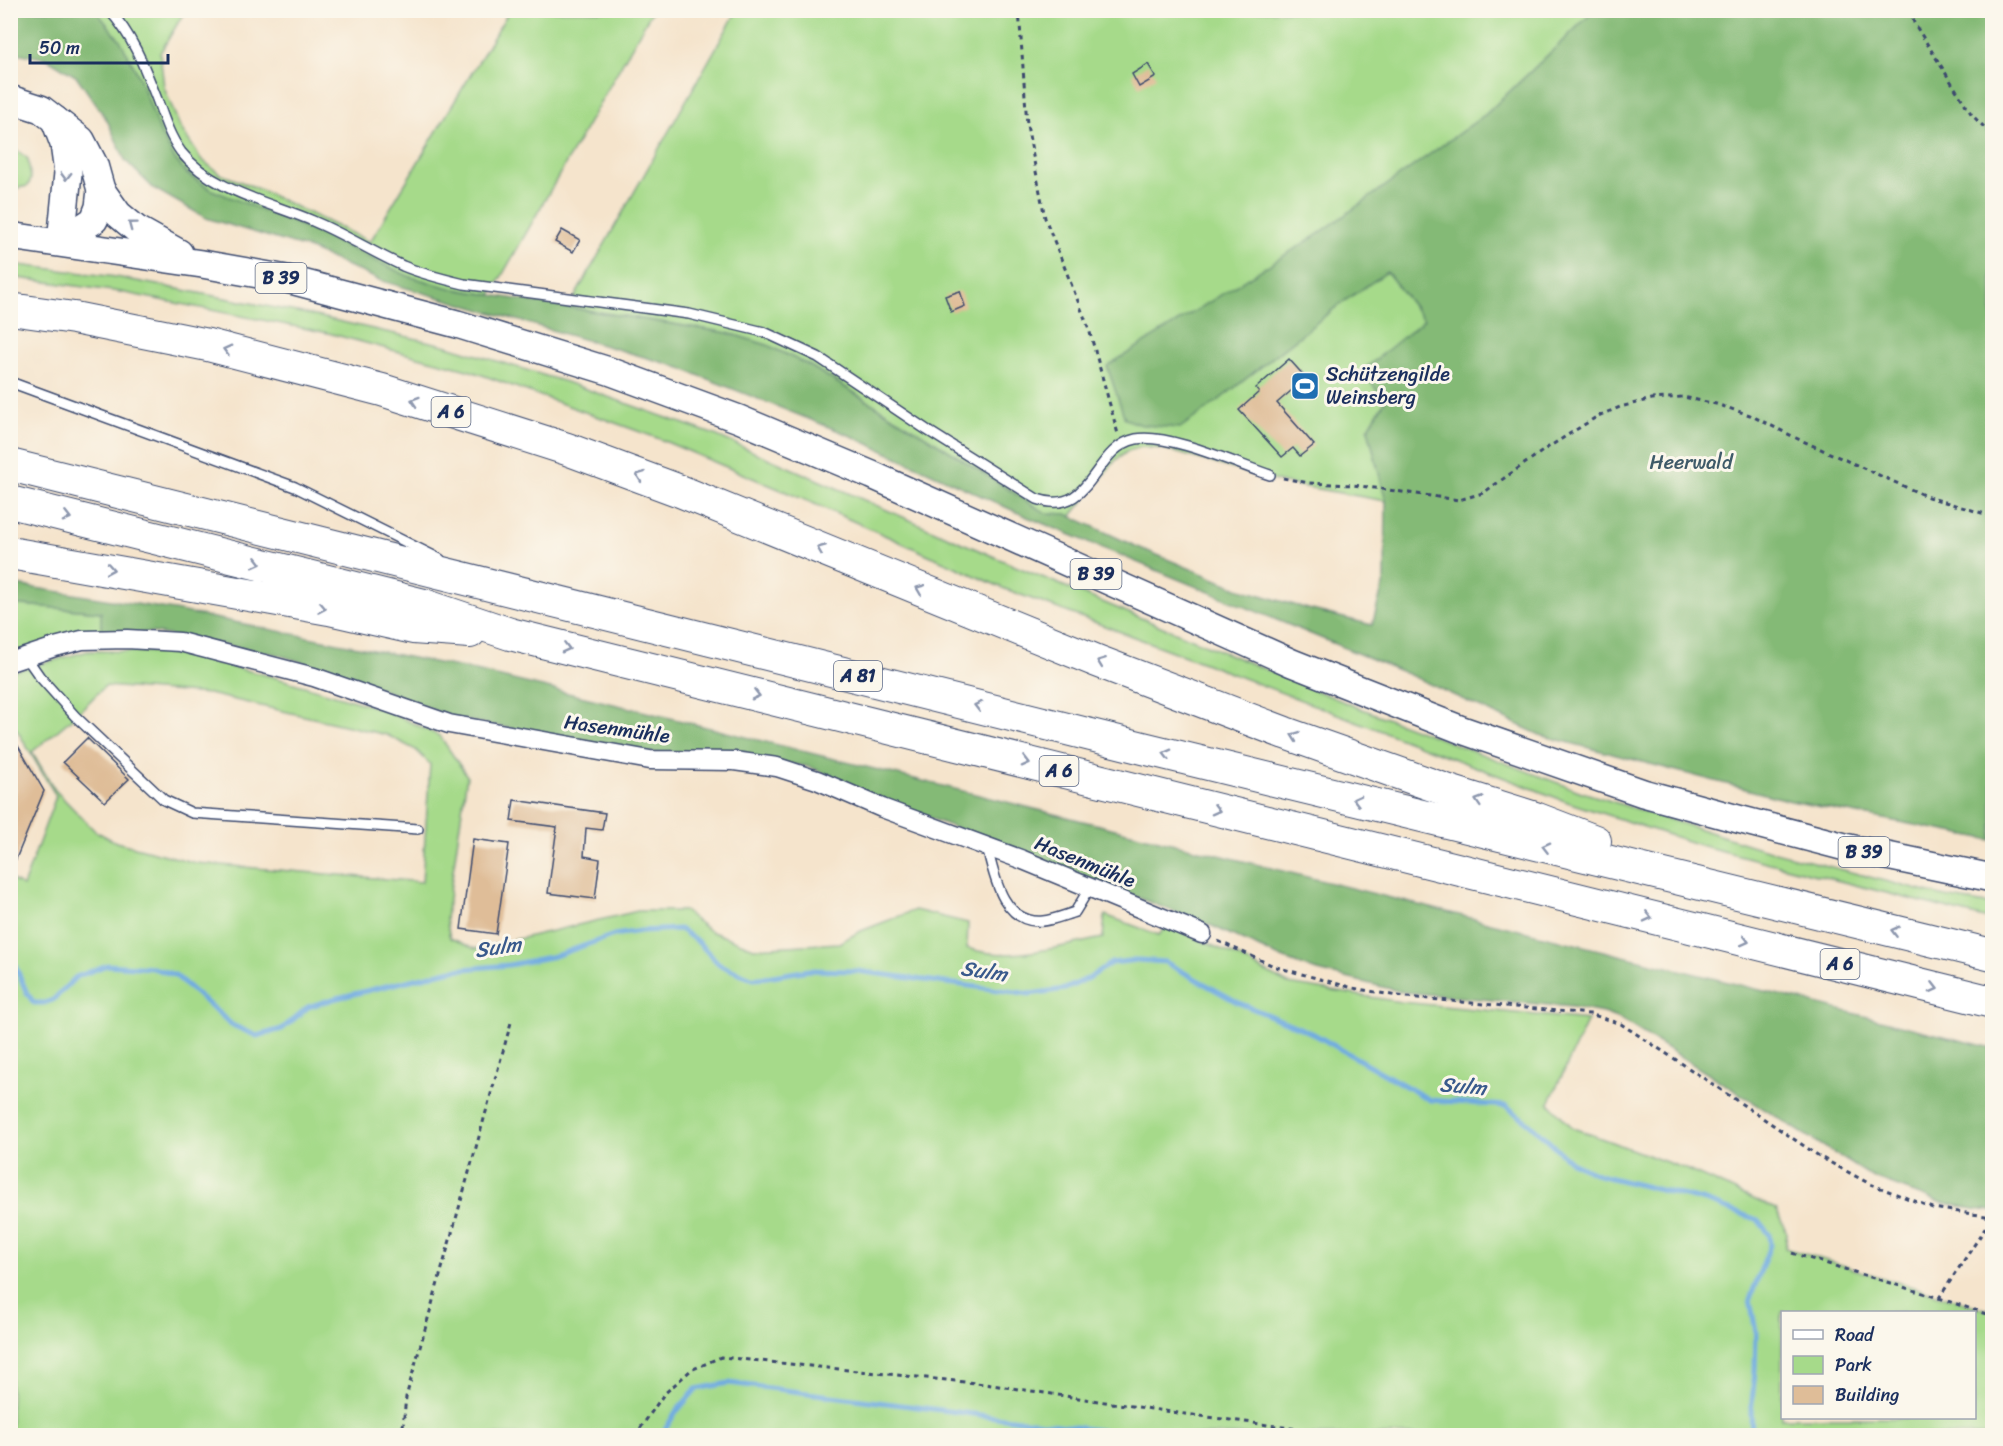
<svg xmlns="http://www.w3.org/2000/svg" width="2003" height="1446" font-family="Sriracha,sans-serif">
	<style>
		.green { fill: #a6da8a; stroke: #608474; stroke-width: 1.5; fill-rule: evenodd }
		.forest { fill: #84ba76; stroke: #50746a; stroke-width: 1.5 }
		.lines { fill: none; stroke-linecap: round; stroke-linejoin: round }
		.stream { stroke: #70abe1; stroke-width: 5 }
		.building { fill: #dfbd98 }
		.service-casing { stroke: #3c4a6e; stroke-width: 12 }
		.minor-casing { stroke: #3c4a6e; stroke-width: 21 }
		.primary-casing { stroke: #3c4a6e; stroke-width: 30 }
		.motorway-casing { stroke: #3c4a6e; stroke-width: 34 }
		.path { stroke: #3c4a6e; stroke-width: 3; stroke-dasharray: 4.5 4.5; stroke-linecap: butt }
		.service { stroke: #fff; stroke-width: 9 }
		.minor { stroke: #fff; stroke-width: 18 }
		.primary { stroke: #fff; stroke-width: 27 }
		.motorway { stroke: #fff; stroke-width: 32 }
		.oneway { stroke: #8d97ae }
		.labels { text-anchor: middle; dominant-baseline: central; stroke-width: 6; stroke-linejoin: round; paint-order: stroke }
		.shield { fill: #fbf7ec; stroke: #5e6b89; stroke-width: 1.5 }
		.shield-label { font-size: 18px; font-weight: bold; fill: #1b2f5e }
		.poi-label { font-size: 20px; fill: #1b2f5e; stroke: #fbf7ec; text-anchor: start }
		.park-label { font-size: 20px; fill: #3e5a69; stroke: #fbf7ec }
		.street-label { font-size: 20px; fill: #1b2f5e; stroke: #fbf7ec }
		.water-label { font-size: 21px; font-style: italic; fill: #395a8c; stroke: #fbf7ec }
	</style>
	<rect width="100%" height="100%" fill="#fbf7ec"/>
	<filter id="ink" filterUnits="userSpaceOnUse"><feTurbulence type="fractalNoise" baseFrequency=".0167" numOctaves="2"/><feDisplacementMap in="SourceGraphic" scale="12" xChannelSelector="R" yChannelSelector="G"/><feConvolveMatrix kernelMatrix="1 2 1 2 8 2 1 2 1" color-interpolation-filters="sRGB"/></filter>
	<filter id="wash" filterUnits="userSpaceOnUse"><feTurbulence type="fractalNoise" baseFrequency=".008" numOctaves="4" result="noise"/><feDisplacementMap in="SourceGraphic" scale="24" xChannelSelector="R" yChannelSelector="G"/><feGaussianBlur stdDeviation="1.35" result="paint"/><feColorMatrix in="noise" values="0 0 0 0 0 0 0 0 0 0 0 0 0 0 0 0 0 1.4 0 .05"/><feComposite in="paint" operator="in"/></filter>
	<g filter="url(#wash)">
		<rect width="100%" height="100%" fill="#f5e4cc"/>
		<g class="green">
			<path d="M96 11H185L160 53 164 87 180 127 201 159 220 174 252 186 370 242 509 11H652L491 295C463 291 434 286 407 276 373 264 342 244 309 229 267 210 202 198 174 158 158 135 151 105 140 79 129 54 113 32 96 11Z"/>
			<path d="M737 11H1594L1486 114 1317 235 1214 404 1340 304 1387 272 1424 320 1385 401 1368 429 1386 501 1283 483 1164 449 1141 447 1128 451 1115 461 1071 517 1066 514 1045 513 940 445 810 366 767 345 728 333 569 307Z"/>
			<path d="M11 146 28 159 31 179 28 186 11 189Z"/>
			<path d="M11 264 116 277 302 313 444 345 566 382 715 435 1020 568 1354 706 1582 792 1760 848 1945 897 1992 905V920L1703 846 1570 803 1196 660 1005 589 817 505 657 438 471 371 328 333 120 292 11 277Z"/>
			<path d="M11 604 102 612 101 632 11 654Z"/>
			<path d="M88 651 170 652 270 676 385 710 440 736 467 776 446 919 450 938 475 949 638 911H684L710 931 754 948 839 943 861 931 915 910 968 923 967 948C1012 963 1059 946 1103 938L1105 915 1159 935 1167 925 1238 957 1288 984 1401 1002 1588 1020 1549 1103 1573 1128 1683 1168 1776 1209 1787 1233 1785 1248 1992 1311V1435H11L10 879 23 886 56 796 11 720V672ZM105 686 209 694 387 735 416 750 430 764 422 882 196 863 116 842 95 831 55 790 32 752 75 716ZM1782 1312H1974V1418H1782Z"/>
		</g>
		<g class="forest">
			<path d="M11 10 96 11 120 40 139 77 161 134 174 158 188 175 212 190 309 229 408 276 453 289 728 333 767 345 810 366 940 445 1045 513 1066 514 1133 545 1237 588 1308 609 1372 625 1385 578 1386 501 1368 429 1385 401 1362 371 1424 320 1387 272 1340 304 1214 404 1180 428 1142 425 1125 419 1107 366 1317 235 1486 114 1594 11H1992V840L1791 801 1540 735 1410 675 1025 516 849 435 675 366 379 280 310 249 206 218 153 188 125 160 107 120 77 77 48 59 11 52Z"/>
			<path d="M10 584 174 610 463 668 626 707 1992 1048V1211L1974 1209 1939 1202 1874 1178 1622 1020 1603 1013 1572 1007 1403 992 1314 970 1282 958 1212 926 893 804 810 767 772 761 648 753 453 718 348 676 275 654 156 633 101 632V612L11 604Z"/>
		</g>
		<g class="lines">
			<g class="stream">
				<path d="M10 954 27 993 34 1003H44L53 1000 76 977 107 965 153 968 175 975 232 1025 257 1036 282 1029 308 1007 333 999 452 970 509 965 555 956 614 935 641 931 680 929 698 942 720 965 754 979 809 970 857 971 1030 994 1065 989 1089 978 1111 963 1138 960 1165 962 1239 1003 1312 1033 1430 1100 1506 1106 1530 1124 1571 1162 1599 1175 1705 1201 1758 1220 1769 1234 1770 1245 1750 1299 1756 1332 1755 1371 1751 1412 1752 1434 1755 1436"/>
				<path d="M661 1436 676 1412 696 1389 729 1383 1144 1436"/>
			</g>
		</g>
		<g id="blocks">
			<g class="building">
				<path d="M1148 64 1156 77 1139 87 1132 74Z"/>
				<path d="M562 230 580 240 573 252 555 242Z"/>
				<path d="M960 291 965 306 951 312 945 296Z"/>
				<path d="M1289 359 1306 378 1277 403 1314 445 1300 456 1293 448 1282 457 1239 410 1259 392 1256 388Z"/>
				<path d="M10 732 44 791 11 871 10 808 16 789 10 781Z"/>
				<path d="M87 738 129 779 105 802 63 762Z"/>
				<path d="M514 800 605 813 602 830 586 828 584 856 600 859 595 899 548 893 557 827 511 821Z"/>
				<path d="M473 839 509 844 496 934 461 929Z"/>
			</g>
		</g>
	</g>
	<g filter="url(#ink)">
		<use href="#blocks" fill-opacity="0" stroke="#3c4a6e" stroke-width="1.5"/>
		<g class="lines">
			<g class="service-casing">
				<g id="service">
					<path d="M109 10C134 37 145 69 158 102 164 119 170 137 181 152 212 191 269 202 313 221 344 234 372 252 403 266 422 274 443 279 464 284L689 314 764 332 818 357 927 430 1037 499C1093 518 1092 448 1136 439 1168 433 1237 464 1270 475"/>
					<path d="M10 382 295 487 440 559"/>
					<path d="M26 657 40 677 75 716 164 800 192 813 418 829"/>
					<path d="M987 847C994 876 1003 925 1043 921 1053 920 1065 915 1075 912L1089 889"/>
				</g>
			</g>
			<g class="minor-casing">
				<path id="minor" d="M10 662 55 647 82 640 127 639 180 642 314 677 449 724 650 760 734 761 777 767 817 780 882 808 1023 860 1202 934"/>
			</g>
			<g class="primary-casing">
				<g id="primary">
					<path d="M10 99 41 109 81 140 94 165 101 190 118 214 136 229 179 253"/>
					<path d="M55 120 64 144 68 173 61 242"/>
					<path d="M10 236 202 264 287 279 457 324 609 371 739 419 872 475 1292 663 1462 730 1643 793 1738 819 1849 848 1992 878"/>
					<path d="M61 242 94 220 99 207 101 190"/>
				</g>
			</g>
			<g class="motorway-casing">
				<g id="motorway">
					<path d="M10 309 74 318 208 345 382 390 567 449 680 491 1097 661 1285 733 1452 792 1535 818 1595 841"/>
					<path d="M10 465 1143 748 1992 955"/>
					<path d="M10 502 424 605 510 634 1992 1002"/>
					<path d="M10 553 329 609 413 628 470 632"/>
				</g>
			</g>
			<g class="path">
				<path d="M1019 10 1027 125 1045 218 1089 329 1118 434"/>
				<path d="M1911 10 1914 23 1972 115 1992 135"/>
				<path d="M1283 478 1309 483 1353 485 1459 500 1483 493 1547 448 1598 416 1620 407 1652 399 1683 397 1716 404 1750 415 1796 438 1928 497 1992 516"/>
				<path d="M1218 941 1276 967 1353 988 1397 996 1590 1014 1621 1024 1684 1065 1822 1158 1870 1184 1933 1208 1992 1217"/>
				<path d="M1792 1253 1939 1298 1992 1218"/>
				<path d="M1939 1298 1992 1316"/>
				<path d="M402 1436 406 1397 512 1019"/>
				<path d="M635 1436 664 1394 691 1370 721 1357 985 1384 1185 1414 1351 1436"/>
			</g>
			<use href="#service" class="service"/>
			<use href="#minor" class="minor"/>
			<use href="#primary" class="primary"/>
			<use href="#motorway" class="motorway"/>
		</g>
		<defs><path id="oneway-chevron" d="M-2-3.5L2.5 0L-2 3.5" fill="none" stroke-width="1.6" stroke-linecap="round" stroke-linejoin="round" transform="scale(1.5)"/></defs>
		<g class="oneway">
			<use href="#oneway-chevron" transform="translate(66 176) rotate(91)"/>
			<use href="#oneway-chevron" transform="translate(132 225) rotate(-143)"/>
			<use href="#oneway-chevron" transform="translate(227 350) rotate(-165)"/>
			<use href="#oneway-chevron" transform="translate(415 401) rotate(-162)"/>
			<use href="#oneway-chevron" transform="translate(640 476) rotate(-160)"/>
			<use href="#oneway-chevron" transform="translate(67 517) rotate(14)"/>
			<use href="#oneway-chevron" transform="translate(821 549) rotate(-158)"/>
			<use href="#oneway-chevron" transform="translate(257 563) rotate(14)"/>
			<use href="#oneway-chevron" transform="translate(110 569) rotate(10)"/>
			<use href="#oneway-chevron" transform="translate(920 589) rotate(-158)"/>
			<use href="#oneway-chevron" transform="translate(322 608) rotate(11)"/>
			<use href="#oneway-chevron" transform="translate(566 648) rotate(14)"/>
			<use href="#oneway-chevron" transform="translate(1101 662) rotate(-159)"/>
			<use href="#oneway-chevron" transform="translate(756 695) rotate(14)"/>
			<use href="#oneway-chevron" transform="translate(978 706) rotate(-166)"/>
			<use href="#oneway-chevron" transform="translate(1295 736) rotate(-160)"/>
			<use href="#oneway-chevron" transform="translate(1167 754) rotate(-166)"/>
			<use href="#oneway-chevron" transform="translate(1026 762) rotate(14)"/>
			<use href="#oneway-chevron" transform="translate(1357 800) rotate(-166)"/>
			<use href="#oneway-chevron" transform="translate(1479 801) rotate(-163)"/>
			<use href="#oneway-chevron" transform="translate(1216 810) rotate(14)"/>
			<use href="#oneway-chevron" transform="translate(1546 847) rotate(-166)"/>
			<use href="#oneway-chevron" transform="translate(1648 917) rotate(13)"/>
			<use href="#oneway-chevron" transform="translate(1895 931) rotate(-166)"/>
			<use href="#oneway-chevron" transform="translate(1745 941) rotate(14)"/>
			<use href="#oneway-chevron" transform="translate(1934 988) rotate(14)"/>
		</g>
	</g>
	<defs>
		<g id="stadium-square" transform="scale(1.5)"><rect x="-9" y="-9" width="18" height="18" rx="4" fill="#1f6fb2" stroke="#fbf7ec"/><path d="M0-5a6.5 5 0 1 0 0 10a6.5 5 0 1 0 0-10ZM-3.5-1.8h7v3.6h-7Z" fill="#fff"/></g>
	</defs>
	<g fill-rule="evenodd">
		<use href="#stadium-square" x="1305" y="386"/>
	</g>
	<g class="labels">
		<g class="shield">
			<rect x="255.5" y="263" width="51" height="30" rx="4.5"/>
			<rect x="431.5" y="397" width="39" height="30" rx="4.5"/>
			<rect x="1070.5" y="559" width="51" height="30" rx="4.5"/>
			<rect x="834" y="661" width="48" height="30" rx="4.5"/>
			<rect x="1039.5" y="756" width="39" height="30" rx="4.5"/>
			<rect x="1838.5" y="837" width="51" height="30" rx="4.5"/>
			<rect x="1820.5" y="949" width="39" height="30" rx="4.5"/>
		</g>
		<g class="shield-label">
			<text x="281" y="278">B 39</text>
			<text x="451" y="412">A 6</text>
			<text x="1096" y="574">B 39</text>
			<text x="858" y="676">A 81</text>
			<text x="1059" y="771">A 6</text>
			<text x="1864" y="852">B 39</text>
			<text x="1840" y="964">A 6</text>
		</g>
		<g class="poi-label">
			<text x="1326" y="374">Schützengilde<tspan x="1326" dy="23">Weinsberg</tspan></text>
		</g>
		<g class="park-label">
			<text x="1691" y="462">Heerwald</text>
		</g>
		<g class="street-label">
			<text transform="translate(617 729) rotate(8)">Hasenmühle</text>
			<text transform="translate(1085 862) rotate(22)">Hasenmühle</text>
		</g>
		<g class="water-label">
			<text transform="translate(498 947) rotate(-8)">Sulm</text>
			<text transform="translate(984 971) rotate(8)">Sulm</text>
			<text transform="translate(1463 1086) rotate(5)">Sulm</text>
		</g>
	</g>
	<rect width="2003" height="1446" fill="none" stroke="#fbf7ec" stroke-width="36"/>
	<rect x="1781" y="1311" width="195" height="108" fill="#fbf7ec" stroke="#a1a7b3" stroke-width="1.5"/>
	<rect x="1793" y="1330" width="30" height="9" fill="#ffffff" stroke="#a1a7b3" stroke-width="1.5"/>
	<text x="1835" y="1341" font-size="18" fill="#1b2f5e">Road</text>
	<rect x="1793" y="1356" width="30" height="18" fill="#a6da8a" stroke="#a1a7b3" stroke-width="1.5"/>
	<text x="1835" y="1371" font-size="18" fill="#1b2f5e">Park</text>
	<rect x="1793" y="1386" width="30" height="18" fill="#dfbd98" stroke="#a1a7b3" stroke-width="1.5"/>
	<text x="1835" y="1401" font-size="18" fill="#1b2f5e">Building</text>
	<path d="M30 54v9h138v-9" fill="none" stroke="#1b2f5e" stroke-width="3"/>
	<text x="39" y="54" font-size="18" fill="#1b2f5e" stroke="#fbf7ec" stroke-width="4.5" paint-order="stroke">50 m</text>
</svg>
